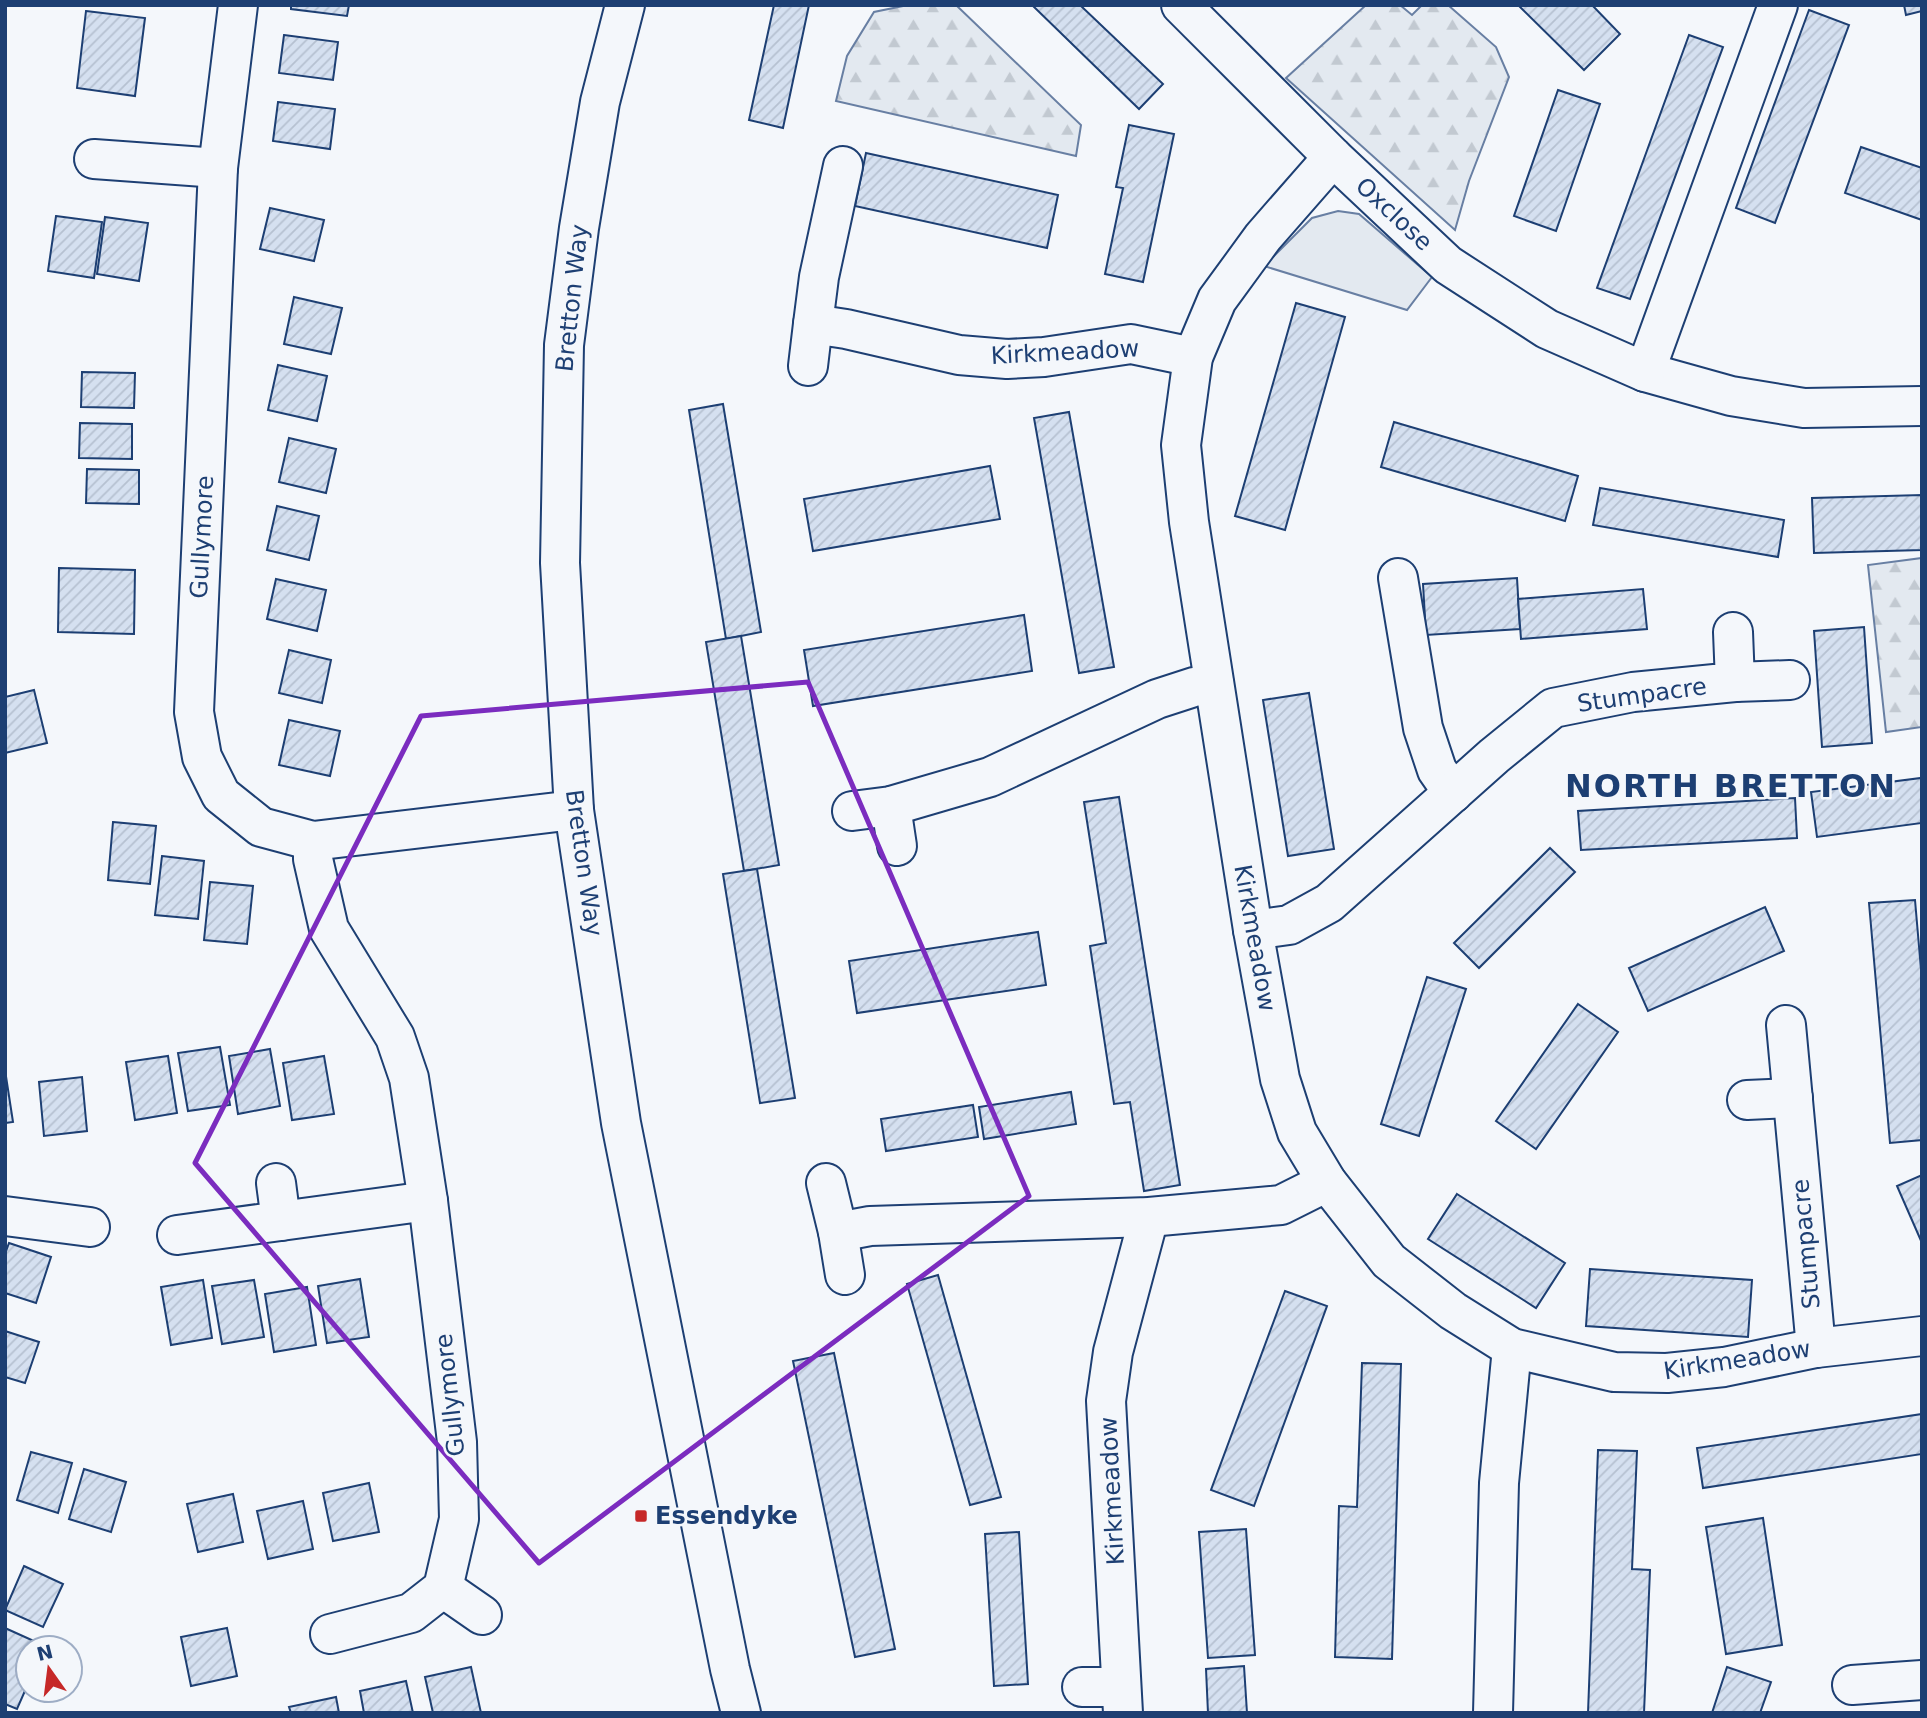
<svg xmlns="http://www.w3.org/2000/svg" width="1927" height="1718" font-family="'DejaVu Sans',sans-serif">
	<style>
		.grass { fill: #e3e9f0; stroke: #687fa3; stroke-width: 2 }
		.forest { fill: url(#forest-firs); stroke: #687fa3; stroke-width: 2 }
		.building { fill: url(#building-hatch); stroke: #1d3f73; stroke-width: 2 }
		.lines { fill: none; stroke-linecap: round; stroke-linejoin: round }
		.minor-casing { stroke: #1d3f73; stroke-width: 42 }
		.minor { stroke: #f4f7fb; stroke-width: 38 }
		.marked { fill: none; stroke: #7b2cbf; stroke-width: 5; stroke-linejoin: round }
		.poi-dot { fill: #c62828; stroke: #f4f7fb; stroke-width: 2.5 }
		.labels { text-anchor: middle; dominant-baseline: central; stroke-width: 5; stroke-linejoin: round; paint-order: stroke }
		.street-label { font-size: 24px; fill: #1d3f73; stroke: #f4f7fb }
		.poi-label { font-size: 24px; font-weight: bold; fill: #1d3f73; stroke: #f4f7fb; text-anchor: start }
		.district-label { font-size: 32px; font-weight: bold; letter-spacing: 2px; fill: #1d3f73; stroke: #f4f7fb }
	</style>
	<defs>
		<pattern id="forest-firs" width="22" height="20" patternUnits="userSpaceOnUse" patternTransform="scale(1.75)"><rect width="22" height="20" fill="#e3e9f0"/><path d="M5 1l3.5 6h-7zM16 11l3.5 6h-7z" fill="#c2c9d1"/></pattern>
		<pattern id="building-hatch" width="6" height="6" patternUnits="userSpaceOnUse" patternTransform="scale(1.75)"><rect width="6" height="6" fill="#d5e0f0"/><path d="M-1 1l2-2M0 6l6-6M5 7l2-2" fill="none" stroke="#b6c1d1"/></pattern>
	</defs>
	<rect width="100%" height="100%" fill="#f4f7fb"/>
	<path class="grass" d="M1338 211 1359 214 1432 277 1407 310 1264 266 1312 218Z"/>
	<g class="forest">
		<path d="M908 5H956L1081 125 1076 156 836 101 847 56 874 12Z"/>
		<path d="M1366 5H1400L1412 15 1422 5H1448L1496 47 1509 77 1469 181 1455 230 1286 78Z"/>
		<path d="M1922 558V727L1886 732 1868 565Z"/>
	</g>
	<g class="building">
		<path d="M291 5H349L347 16 291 9Z"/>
		<path d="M774 5H809L783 128 749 120Z"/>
		<path d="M1032 5H1080L1163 84 1139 109Z"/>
		<path d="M1518 5H1592L1620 34 1584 70Z"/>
		<path d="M1904 5H1922V11L1906 15Z"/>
		<path d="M1809 10 1849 25 1775 223 1736 208Z"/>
		<path d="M86 11 145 18 135 96 77 88Z"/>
		<path d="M284 35 338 42 333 80 279 73Z"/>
		<path d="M1689 35 1723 47 1630 299 1597 288Z"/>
		<path d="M1558 90 1600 104 1556 231 1514 216Z"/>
		<path d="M278 102 335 109 330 149 273 141Z"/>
		<path d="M1129 125 1174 134 1143 282 1105 274 1123 188 1116 187Z"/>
		<path d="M1861 147 1922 168V220L1845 193Z"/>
		<path d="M866 153 1058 195 1047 248 855 206Z"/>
		<path d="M270 208 324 220 314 261 260 249Z"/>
		<path d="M56 216 102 222 94 278 48 271Z"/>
		<path d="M105 217 148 223 139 281 97 274Z"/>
		<path d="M294 297 342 308 331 354 284 344Z"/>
		<path d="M1296 303 1345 317 1285 530 1235 516Z"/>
		<path d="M278 365 327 376 317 421 268 410Z"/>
		<path d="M82 372 135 373 134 408 81 407Z"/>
		<path d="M723 404 761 632 726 639 689 410Z"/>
		<path d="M1069 412 1114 667 1079 673 1034 418Z"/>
		<path d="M1394 422 1578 476 1565 521 1381 467Z"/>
		<path d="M80 423 132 424V459L79 458Z"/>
		<path d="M289 438 336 449 326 493 279 482Z"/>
		<path d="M990 466 1000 519 813 551 804 499Z"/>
		<path d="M87 469 139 470V504L86 503Z"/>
		<path d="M1600 488 1784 520 1778 557 1593 525Z"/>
		<path d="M1922 495V550L1814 553 1812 498Z"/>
		<path d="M277 506 319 516 309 560 267 550Z"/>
		<path d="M59 568 135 570 134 634 58 632Z"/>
		<path d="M1517 578 1520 629 1426 635 1423 584Z"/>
		<path d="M276 579 326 590 317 631 267 619Z"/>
		<path d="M1643 589 1647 629 1521 639 1518 599Z"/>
		<path d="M1024 615 1032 671 813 706 804 650Z"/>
		<path d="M1864 627 1872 743 1822 747 1814 631Z"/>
		<path d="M741 636 779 865 744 871 706 642Z"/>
		<path d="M289 650 331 660 322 703 279 693Z"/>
		<path d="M34 690 47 743 5 753V697Z"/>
		<path d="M1309 693 1334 849 1288 856 1263 700Z"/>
		<path d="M289 720 340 731 330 776 279 765Z"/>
		<path d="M1921 778 1922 823 1817 837 1811 792Z"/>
		<path d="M1119 797 1180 1185 1144 1191 1130 1102 1114 1104 1090 946 1106 943 1084 802Z"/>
		<path d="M1795 798 1797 838 1581 850 1578 811Z"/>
		<path d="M113 822 156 826 150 884 108 880Z"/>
		<path d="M1550 848 1575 872 1479 968 1454 943Z"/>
		<path d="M162 856 204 861 198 919 155 915Z"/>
		<path d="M757 869 795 1098 760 1103 723 874Z"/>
		<path d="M210 882 253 886 247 944 204 940Z"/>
		<path d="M1915 900 1922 981V1140L1890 1143 1869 903Z"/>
		<path d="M1765 907 1784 951 1648 1011 1629 968Z"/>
		<path d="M1038 932 1046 985 857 1013 849 961Z"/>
		<path d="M1427 977 1466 989 1419 1136 1381 1124Z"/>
		<path d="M1578 1004 1618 1032 1536 1149 1496 1121Z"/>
		<path d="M220 1047 230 1105 188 1111 178 1053Z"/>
		<path d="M270 1049 280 1106 238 1114 229 1056Z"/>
		<path d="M168 1056 177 1113 135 1120 126 1062Z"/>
		<path d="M324 1056 334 1114 292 1120 283 1063Z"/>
		<path d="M5 1070 13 1122 5 1123Z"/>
		<path d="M82 1077 87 1131 44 1136 39 1082Z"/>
		<path d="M1071 1092 1076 1124 984 1139 979 1107Z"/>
		<path d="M973 1105 978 1137 886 1151 881 1119Z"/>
		<path d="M1922 1175V1243L1897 1186Z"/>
		<path d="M1457 1194 1565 1263 1536 1308 1428 1239Z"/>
		<path d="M9 1243 51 1257 36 1303 5 1293V1254Z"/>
		<path d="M1590 1269 1752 1280 1748 1337 1586 1326Z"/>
		<path d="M938 1275 1001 1497 970 1505 907 1284Z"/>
		<path d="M360 1279 369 1337 327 1343 318 1286Z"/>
		<path d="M203 1280 212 1338 171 1345 161 1287Z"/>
		<path d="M254 1280 264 1337 222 1344 212 1286Z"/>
		<path d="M307 1287 316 1345 274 1352 265 1294Z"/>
		<path d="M1285 1291 1327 1306 1254 1506 1211 1490Z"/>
		<path d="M5 1331 39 1342 25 1383 5 1377Z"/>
		<path d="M834 1353 895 1649 855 1657 793 1361Z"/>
		<path d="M1362 1363 1401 1364 1392 1659 1335 1657 1339 1506 1357 1507Z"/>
		<path d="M1922 1414V1454L1703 1488 1697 1448Z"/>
		<path d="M1598 1450 1637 1451 1632 1569 1650 1570 1644 1713H1588Z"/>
		<path d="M31 1452 72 1463 58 1513 17 1500Z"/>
		<path d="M84 1469 126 1482 111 1532 69 1519Z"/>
		<path d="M369 1483 379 1532 333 1541 323 1493Z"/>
		<path d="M233 1494 243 1542 198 1552 187 1504Z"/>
		<path d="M303 1501 313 1549 268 1559 257 1511Z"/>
		<path d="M1763 1518 1782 1645 1726 1654 1706 1527Z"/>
		<path d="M1246 1529 1255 1655 1208 1658 1199 1532Z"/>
		<path d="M1019 1532 1028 1684 994 1686 985 1534Z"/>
		<path d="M24 1566 63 1584 43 1627 5 1610Z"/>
		<path d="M5 1628 45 1646 44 1648H28V1684L17 1709 5 1704Z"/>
		<path d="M227 1628 237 1676 191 1686 181 1637Z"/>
		<path d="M1244 1666 1247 1713H1208L1206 1669Z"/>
		<path d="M471 1667 481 1713H433L425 1677Z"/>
		<path d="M1727 1667 1771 1682 1760 1713H1712Z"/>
		<path d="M406 1681 413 1713H364L360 1691Z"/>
		<path d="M336 1697 339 1713H291L289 1707Z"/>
	</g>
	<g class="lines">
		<g class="minor-casing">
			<g id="minor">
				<path d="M238 5 218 168 194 712 202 757 221 795 261 827 313 841 574 810"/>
				<path d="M625 5 600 102 579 228 564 345 560 563 574 810 621 1123 730 1669 741 1713"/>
				<path d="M1181 5 1333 157 1448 265 1547 329 1645 372 1731 396 1804 408 1922 406"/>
				<path d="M1333 157 1263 237 1217 300 1193 357 1181 445 1189 522 1253 930 1280 1079 1297 1132 1327 1182 1389 1261 1453 1311 1512 1348 1614 1372 1667 1373 1724 1367 1816 1348 1922 1336"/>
				<path d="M94 159 218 168"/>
				<path d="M813 324 819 277 843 166"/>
				<path d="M808 366 813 324 846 329 959 355 1007 359 1044 357 1131 344 1193 357"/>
				<path d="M1645 372 1778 5"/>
				<path d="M1398 578 1423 728 1437 770 1453 793"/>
				<path d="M1735 682 1790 680"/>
				<path d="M891 806 897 846"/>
				<path d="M852 811 891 806 990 777 1157 699 1194 687 1214 684"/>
				<path d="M313 841V859L329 929 395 1037 409 1078 428 1201 457 1442 459 1519 443 1588 411 1613 330 1634"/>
				<path d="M1253 930 1289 925 1329 903 1494 756 1553 708 1633 692 1735 682 1733 632"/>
				<path d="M1786 1025 1816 1348"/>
				<path d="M1747 1100 1793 1098"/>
				<path d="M276 1183 281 1221"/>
				<path d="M826 1183 838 1232 845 1275"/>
				<path d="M5 1216 90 1227"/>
				<path d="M838 1232 870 1226 1149 1217 1281 1205 1327 1182"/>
				<path d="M177 1235 428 1201"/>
				<path d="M443 1588 482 1615"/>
				<path d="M1852 1685 1922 1680"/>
				<path d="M1082 1687H1121"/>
				<path d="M1123 1713 1106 1401 1113 1352 1149 1217"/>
				<path d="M1493 1713 1499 1483 1512 1348"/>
			</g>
		</g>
		<use href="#minor" class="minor"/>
	</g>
	<path class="marked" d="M808 682 1029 1196 539 1563 195 1163 421 716Z"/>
	<rect class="poi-dot" x="634" y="1509" width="14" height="14" rx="3.5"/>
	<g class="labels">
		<g class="street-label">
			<text transform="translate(1394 214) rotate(43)">Oxclose</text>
			<text transform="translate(572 298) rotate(-84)">Bretton Way</text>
			<text transform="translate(1065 352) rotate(-3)">Kirkmeadow</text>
			<text transform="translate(202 537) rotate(-87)">Gullymore</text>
			<text transform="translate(1642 695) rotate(-8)">Stumpacre</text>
			<text transform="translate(584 863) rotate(82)">Bretton Way</text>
			<text transform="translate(1255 938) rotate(80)">Kirkmeadow</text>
			<text transform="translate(1806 1244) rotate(-95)">Stumpacre</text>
			<text transform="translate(1737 1360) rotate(-9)">Kirkmeadow</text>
			<text transform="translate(450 1395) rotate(-96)">Gullymore</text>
			<text transform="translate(1112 1491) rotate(-93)">Kirkmeadow</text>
		</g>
		<g class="poi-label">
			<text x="655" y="1516">Essendyke</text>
		</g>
		<g class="district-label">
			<text x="1731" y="786">NORTH BRETTON</text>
		</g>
	</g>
	<rect width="1927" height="1718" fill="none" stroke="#1d3f73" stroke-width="14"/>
	<g transform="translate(49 1669) rotate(346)"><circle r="33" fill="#f4f7fb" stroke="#9eadc5" stroke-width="2"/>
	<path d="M0-5L12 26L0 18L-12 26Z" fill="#c62828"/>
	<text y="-10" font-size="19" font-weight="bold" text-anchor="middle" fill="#1d3f73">N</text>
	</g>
</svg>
